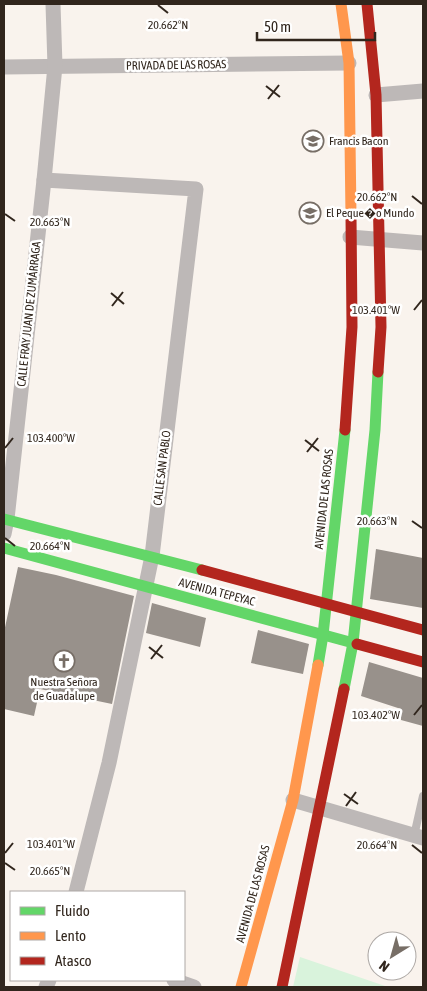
<svg xmlns="http://www.w3.org/2000/svg" width="427" height="991" font-family="'Asap Condensed',sans-serif">
	<style>
		.green { fill: #d9f3dc }
		.building { fill: #98918b }
		.lines { fill: none; stroke-linecap: round; stroke-linejoin: round }
		.lane { stroke: #bdb8b7; stroke-width: 8 }
		.street { stroke: #bdb8b7; stroke-width: 15 }
		.fast { stroke: #63d668; stroke-width: 11 }
		.slow { stroke: #ff974d; stroke-width: 11 }
		.jam { stroke: #b3261e; stroke-width: 11 }
		.ticks { fill: none; stroke: #31261d; stroke-width: 2 }
		.labels { text-anchor: middle; dominant-baseline: central; stroke-width: 5; stroke-linejoin: round; paint-order: stroke }
		.street-label { font-size: 12px; fill: #31261d; stroke: #fff }
		.poi-label { font-size: 12px; fill: #31261d; stroke: #fff; text-anchor: start }
		.ticks-label { font-size: 12px; text-anchor: middle; fill: #31261d; stroke: #fff; stroke-width: 5; stroke-linejoin: round; paint-order: stroke }
	</style>
	<rect width="100%" height="100%" fill="#f9f3ed"/>
	<path class="green" d="M300 957 388 987H293Z"/>
	<g class="building">
		<path d="M376 549 423 558V608L370 599Z"/>
		<path d="M18 567 56 575 134 596 112 704 40 689 34 716 4 709V632Z"/>
		<path d="M152 603 206 618 200 647 146 633Z"/>
		<path d="M258 630 309 644 303 674 251 663Z"/>
		<path d="M369 662 423 678V726L401 720V709L361 696Z"/>
	</g>
	<g class="lines">
		<path class="lane" d="M414 836 423 796"/>
		<g class="street">
			<path d="M4 67 349 63"/>
			<path d="M376 95 423 91"/>
			<path d="M44 180 196 189 152 556 109 763 76 892"/>
			<path d="M350 237 423 243"/>
			<path d="M4 534 7 519 44 180 55 66 53 4"/>
			<path d="M293 800 423 838"/>
			<path d="M174 980 194 987"/>
			<path d="M46 987 49 980"/>
		</g>
		<g class="fast">
			<path d="M4 519 202 570"/>
			<path d="M4 548 357 644"/>
			<path d="M318 665 323 635 345 430"/>
			<path d="M344 689 353 643 375 430 378 372"/>
		</g>
		<g class="slow">
			<path d="M341 4 349 63 351 216"/>
			<path d="M241 987 293 800 318 665"/>
		</g>
		<g class="jam">
			<path d="M367 4 376 95 381 327 378 372"/>
			<path d="M345 430 352 327 351 216"/>
			<path d="M202 570 423 630"/>
			<path d="M357 644 423 662"/>
			<path d="M282 987 344 689"/>
		</g>
	</g>
	<path class="ticks" d="M158 5 168 13M266 86 280 97M268 99 279 85M412 196 422 204M5 214 15 221M111 293 124 304M112 306 123 292M414 310 422 300M305 440 319 451M5 448 13 438M307 452 318 438M412 521 422 528M5 538 15 546M149 647 163 658M151 659 162 645M414 715 422 705M344 794 358 804M346 806 356 792M412 845 422 853M5 853 13 843M5 863 15 870"/>
	<defs>
		<g id="school-ring" transform="scale(1.125)"><circle r="9.5" fill="#fff" stroke="#776e66" stroke-width="1.5"/><path d="M0-5L7-2L0 1L-7-2ZM-4 1L0 2.5L4 1V4Q0 6-4 4Z" fill="#776e66"/></g>
		<g id="church-ring" transform="scale(1.125)"><circle r="9.5" fill="#fff" stroke="#776e66" stroke-width="1.5"/><path d="M-1.2-6h2.4v3.5h3.3v2.4h-3.3V6h-2.4V-.1h-3.3v-2.4h3.3Z" fill="#776e66"/></g>
	</defs>
	<g fill-rule="evenodd">
		<use href="#school-ring" x="313" y="141"/>
		<use href="#school-ring" x="310" y="213"/>
		<use href="#church-ring" x="64" y="661"/>
	</g>
	<g class="labels">
		<g class="street-label">
			<text transform="translate(176 65) rotate(-1)">PRIVADA DE LAS ROSAS</text>
			<text transform="translate(29 314) rotate(-84)">CALLE FRAY JUAN DE ZUMÁRRAGA</text>
			<text transform="translate(162 468) rotate(-83)">CALLE SAN PABLO</text>
			<text transform="translate(324 499) rotate(-84)">AVENIDA DE LAS ROSAS</text>
			<text transform="translate(217 592) rotate(15)">AVENIDA TEPEYAC</text>
			<text transform="translate(253 894) rotate(-75)">AVENIDA DE LAS ROSAS</text>
		</g>
		<g class="poi-label">
			<text x="329" y="141">Francis Bacon</text>
			<text x="326" y="213">El Peque�o Mundo</text>
			<text x="64" y="682" text-anchor="middle">Nuestra Señora<tspan x="64" dy="14">de Guadalupe</tspan></text>
		</g>
	</g>
	<g class="ticks-label">
		<text x="168" y="29">20.662°N</text>
		<text x="377" y="201">20.662°N</text>
		<text x="50" y="226">20.663°N</text>
		<text x="376" y="314">103.401°W</text>
		<text x="51" y="442">103.400°W</text>
		<text x="377" y="525">20.663°N</text>
		<text x="50" y="550">20.664°N</text>
		<text x="376" y="719">103.402°W</text>
		<text x="51" y="848">103.401°W</text>
		<text x="377" y="849">20.664°N</text>
		<text x="50" y="875">20.665°N</text>
	</g>
	<rect width="427" height="991" fill="none" stroke="#31261d" stroke-width="10"/>
	<rect x="10" y="891" width="175" height="90" fill="#ffffff" stroke="#ada8a5"/>
	<rect x="20" y="907" width="25" height="8" fill="#63d668" stroke="#ada8a5"/>
	<text x="55" y="916" font-size="15" fill="#31261d">Fluido</text>
	<rect x="20" y="932" width="25" height="8" fill="#ff974d" stroke="#ada8a5"/>
	<text x="55" y="941" font-size="15" fill="#31261d">Lento</text>
	<rect x="20" y="957" width="25" height="8" fill="#b3261e" stroke="#ada8a5"/>
	<text x="55" y="966" font-size="15" fill="#31261d">Atasco</text>
	<g transform="translate(392 956) rotate(217)"><circle r="24" fill="#ffffff" stroke="#ada8a5"/>
	<path d="M0-4L9 19L0 12L-9 19Z" fill="#776e66"/>
	<text y="-8" font-size="14" font-weight="bold" text-anchor="middle" fill="#31261d">N</text>
	</g>
	<path d="M257 32v8h118v-8" fill="none" stroke="#31261d" stroke-width="2.5"/>
	<text x="264" y="32" font-size="15" fill="#31261d" stroke="#ffffff" stroke-width="4" paint-order="stroke">50 m</text>
</svg>
